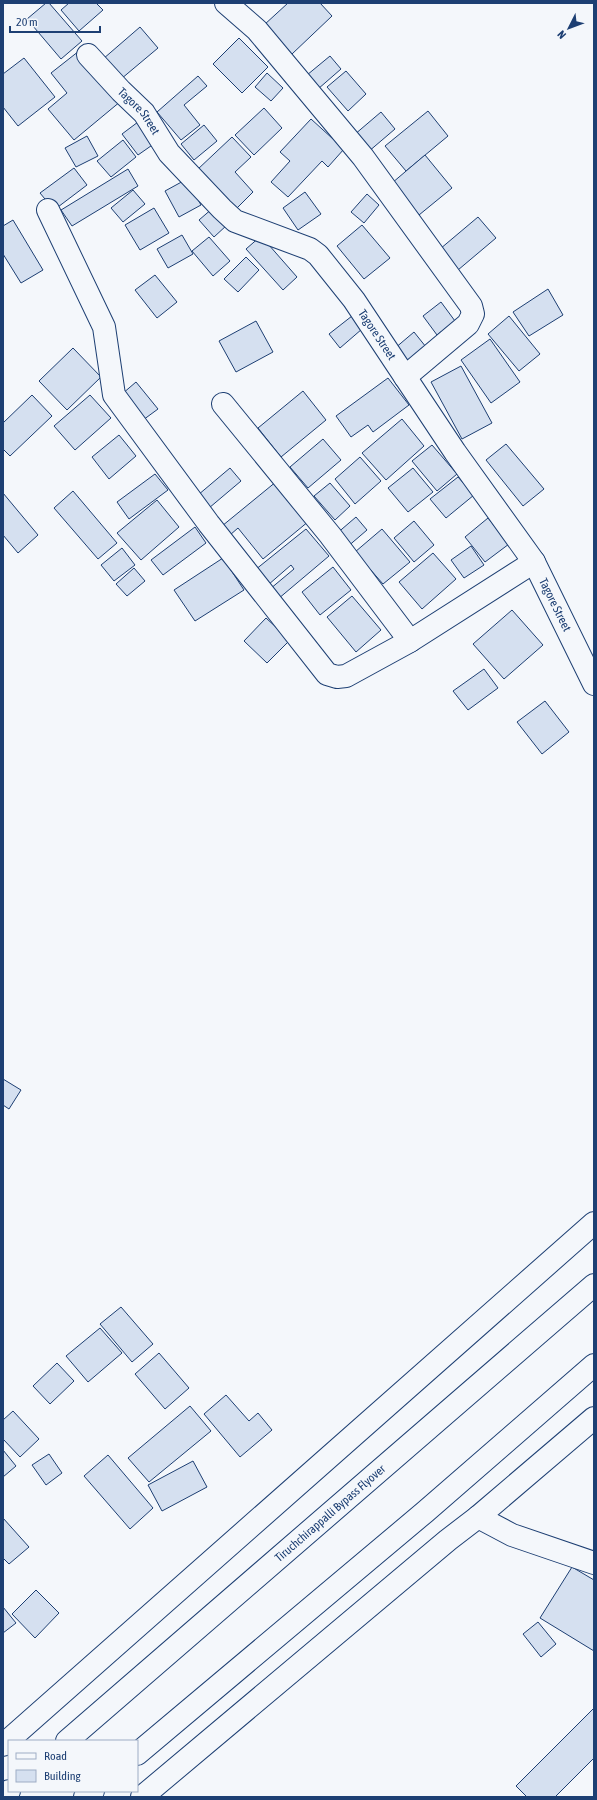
<svg xmlns="http://www.w3.org/2000/svg" width="597" height="1800" font-family="'Asap Condensed',sans-serif">
	<style>
		.building { fill: #d5e0f0; stroke: #1d3f73 }
		.lines { fill: none; stroke-linecap: round; stroke-linejoin: round }
		.minor-casing { stroke: #1d3f73; stroke-width: 24 }
		.tertiary-casing { stroke: #1d3f73; stroke-width: 24 }
		.trunk-casing { stroke: #1d3f73; stroke-width: 24 }
		.minor { stroke: #f4f7fb; stroke-width: 22 }
		.tertiary { stroke: #f4f7fb; stroke-width: 22 }
		.trunk { stroke: #f4f7fb; stroke-width: 22 }
		.labels { text-anchor: middle; dominant-baseline: central; stroke-width: 3; stroke-linejoin: round; paint-order: stroke }
		.street-label { font-size: 12px; fill: #1d3f73; stroke: #f4f7fb }
	</style>
	<rect width="100%" height="100%" fill="#f4f7fb"/>
	<g class="building">
		<path d="M46 3H49L82 41 61 59 27 19Z"/>
		<path d="M69 3H96L103 10 79 31 61 10Z"/>
		<path d="M288 3H320L332 16 292 54 264 25Z"/>
		<path d="M140 27 158 48 121 79 103 59Z"/>
		<path d="M239 38 268 67 242 93 213 64Z"/>
		<path d="M79 51 121 101 74 140 48 109 67 93 51 73Z"/>
		<path d="M330 56 341 69 318 89 307 75Z"/>
		<path d="M24 58 55 97 18 126 3 107V74Z"/>
		<path d="M346 71 366 94 348 111 327 87Z"/>
		<path d="M267 73 283 88 271 101 255 87Z"/>
		<path d="M198 76 207 86 184 105 200 125 181 140 157 112Z"/>
		<path d="M264 108 282 128 254 155 235 135Z"/>
		<path d="M428 111 448 136 406 171 385 146Z"/>
		<path d="M381 112 395 129 368 152 354 135Z"/>
		<path d="M142 119 158 141 138 155 122 134Z"/>
		<path d="M311 119 344 149 328 167 322 161 288 197 271 182 290 161 280 152Z"/>
		<path d="M204 125 217 141 194 160 181 144Z"/>
		<path d="M87 136 98 156 76 167 65 148Z"/>
		<path d="M232 137 251 157 235 172 253 192 235 210 197 170Z"/>
		<path d="M123 140 136 157 111 177 97 161Z"/>
		<path d="M425 155 452 188 419 215 392 183Z"/>
		<path d="M74 168 87 185 54 210 40 193Z"/>
		<path d="M128 169 138 186 72 226 61 210Z"/>
		<path d="M187 179 201 205 179 217 165 191Z"/>
		<path d="M133 190 145 204 123 222 111 208Z"/>
		<path d="M305 192 321 214 298 230 283 208Z"/>
		<path d="M367 194 379 205 364 223 351 212Z"/>
		<path d="M154 208 169 233 140 250 125 225Z"/>
		<path d="M213 208 227 225 214 237 199 220Z"/>
		<path d="M478 217 496 238 458 270 440 249Z"/>
		<path d="M13 220 43 270 21 283 3 254V226Z"/>
		<path d="M362 225 390 258 364 279 337 246Z"/>
		<path d="M182 235 193 254 168 268 157 249Z"/>
		<path d="M261 236 297 277 283 290 246 249Z"/>
		<path d="M209 237 230 261 213 276 192 251Z"/>
		<path d="M246 257 259 270 238 292 224 279Z"/>
		<path d="M155 275 177 302 157 318 135 290Z"/>
		<path d="M548 289 563 315 529 336 513 312Z"/>
		<path d="M441 302 455 321 437 335 423 316Z"/>
		<path d="M352 316 362 329 340 348 329 334Z"/>
		<path d="M509 316 540 354 519 371 488 334Z"/>
		<path d="M256 321 273 352 236 372 219 341Z"/>
		<path d="M414 332 426 347 406 364 394 349Z"/>
		<path d="M490 339 520 382 491 403 461 360Z"/>
		<path d="M73 348 101 377 67 410 39 381Z"/>
		<path d="M461 366 492 423 462 439 431 382Z"/>
		<path d="M388 378 409 405 373 432 368 425 351 437 336 416Z"/>
		<path d="M136 382 158 409 143 420 122 394Z"/>
		<path d="M303 391 326 420 281 457 258 428Z"/>
		<path d="M32 395 52 416 10 456 3 449V423Z"/>
		<path d="M90 395 111 418 75 450 54 426Z"/>
		<path d="M402 419 424 446 386 480 362 453Z"/>
		<path d="M119 435 136 456 109 479 92 457Z"/>
		<path d="M323 439 341 460 308 488 290 467Z"/>
		<path d="M506 444 544 489 523 506 486 460Z"/>
		<path d="M432 445 457 474 437 491 412 461Z"/>
		<path d="M360 457 381 481 355 504 335 479Z"/>
		<path d="M230 468 241 481 209 508 198 495Z"/>
		<path d="M413 468 433 492 408 512 388 488Z"/>
		<path d="M155 474 168 490 129 519 117 502Z"/>
		<path d="M458 477 474 495 446 518 430 499Z"/>
		<path d="M277 481 309 521 263 559 238 528 230 535 222 526Z"/>
		<path d="M330 483 350 506 335 520 314 496Z"/>
		<path d="M73 491 117 543 98 559 54 508Z"/>
		<path d="M3 493 38 535 18 553 3 535Z"/>
		<path d="M157 500 179 527 141 560 117 533Z"/>
		<path d="M356 517 367 530 346 548 335 535Z"/>
		<path d="M488 518 509 544 485 562 465 537Z"/>
		<path d="M414 521 434 545 414 562 394 538Z"/>
		<path d="M195 527 206 543 163 575 151 560Z"/>
		<path d="M306 529 329 556 278 599 270 589 294 569 291 565 268 585 255 570Z"/>
		<path d="M382 529 410 562 383 584 355 552Z"/>
		<path d="M471 546 484 565 464 578 451 560Z"/>
		<path d="M122 548 135 565 114 581 101 565Z"/>
		<path d="M433 553 456 579 422 609 399 582Z"/>
		<path d="M223 558 244 590 195 621 174 590Z"/>
		<path d="M333 567 351 590 320 615 302 592Z"/>
		<path d="M134 568 145 581 127 596 116 584Z"/>
		<path d="M352 596 381 630 356 652 327 617Z"/>
		<path d="M512 610 543 645 504 679 473 644Z"/>
		<path d="M266 618 290 640 267 663 244 641Z"/>
		<path d="M484 669 498 688 468 710 453 691Z"/>
		<path d="M545 701 569 732 542 754 517 722Z"/>
		<path d="M3 1079 21 1090 9 1109 3 1105Z"/>
		<path d="M121 1307 153 1344 132 1362 100 1324Z"/>
		<path d="M100 1328 122 1353 88 1382 66 1356Z"/>
		<path d="M159 1353 189 1388 165 1409 135 1374Z"/>
		<path d="M57 1363 74 1381 50 1404 33 1386Z"/>
		<path d="M226 1395 249 1421 258 1413 272 1430 240 1457 204 1414Z"/>
		<path d="M190 1406 211 1431 149 1482 128 1458Z"/>
		<path d="M13 1411 39 1439 20 1457 3 1439V1420Z"/>
		<path d="M3 1450 16 1466 3 1477Z"/>
		<path d="M49 1454 62 1473 46 1485 32 1465Z"/>
		<path d="M108 1455 153 1508 130 1529 84 1476Z"/>
		<path d="M193 1461 207 1487 162 1511 148 1485Z"/>
		<path d="M3 1518 29 1547 9 1564 3 1558Z"/>
		<path d="M572 1567 594 1580V1651L540 1618Z"/>
		<path d="M36 1590 59 1613 35 1638 12 1614Z"/>
		<path d="M3 1607 16 1623 3 1633Z"/>
		<path d="M538 1622 556 1644 541 1657 523 1634Z"/>
		<path d="M594 1708V1758L555 1797H527L516 1786Z"/>
	</g>
	<g class="lines">
		<g class="minor-casing">
			<g id="minor">
				<path d="M226 3 257 30 363 157 471 306 473 314 468 324 405 377"/>
				<path id="s1" d="M88 55 121 91 144 113 169 153 222 209 235 221 310 249 318 255 354 300 455 452 534 562 594 684"/>
				<path d="M48 210 104 327 114 395 209 524 327 674 337 677 346 676 410 641 534 562"/>
				<path d="M223 404 330 535 410 641"/>
				<path d="M478 1517 512 1535 594 1563"/>
			</g>
		</g>
		<g class="tertiary-casing">
			<g id="tertiary">
				<path d="M3 1745 594 1223"/>
				<path d="M142 1797 448 1540 478 1517 594 1418"/>
			</g>
		</g>
		<g class="trunk-casing">
			<g id="trunk">
				<path id="s2" d="M67 1741 594 1285"/>
				<path d="M137 1754 425 1512 594 1365"/>
				<path d="M3 1796 9 1791"/>
				<path d="M85 1797 93 1791"/>
			</g>
		</g>
		<use href="#minor" class="minor"/>
		<use href="#tertiary" class="tertiary"/>
		<use href="#trunk" class="trunk"/>
	</g>
	<g class="labels">
		<g class="street-label">
			<text stroke="none"><textPath href="#s1" startOffset="76">Tagore Street</textPath></text>
			<text stroke="none"><textPath href="#s1" startOffset="412">Tagore Street</textPath></text>
			<text stroke="none"><textPath href="#s1" startOffset="736">Tagore Street</textPath></text>
			<text stroke="none"><textPath href="#s2" startOffset="348">Tiruchchirappalli Bypass Flyover</textPath></text>
		</g>
	</g>
	<rect width="597" height="1800" fill="none" stroke="#1d3f73" stroke-width="8"/>
	<rect x="8" y="1740" width="130" height="52" fill="#f4f7fb" stroke="#9eadc5"/>
	<rect x="16" y="1753" width="20" height="6" fill="#f4f7fb" stroke="#9eadc5"/>
	<text x="44" y="1760" font-size="12" fill="#1d3f73">Road</text>
	<rect x="16" y="1770" width="20" height="12" fill="#d5e0f0" stroke="#9eadc5"/>
	<text x="44" y="1780" font-size="12" fill="#1d3f73">Building</text>
	<g transform="translate(569 28) rotate(228)" stroke="#f4f7fb" stroke-width="3" paint-order="stroke">
	<path d="M0-3L7 15L0 10L-7 15Z" fill="#1d3f73"/>
	<text y="-6" font-size="11" font-weight="bold" text-anchor="middle" fill="#1d3f73">N</text>
	</g>
	<path d="M10 26v6h90v-6" fill="none" stroke="#1d3f73" stroke-width="2"/>
	<text x="16" y="26" font-size="12" fill="#1d3f73" stroke="#f4f7fb" stroke-width="3" paint-order="stroke">20 m</text>
</svg>
